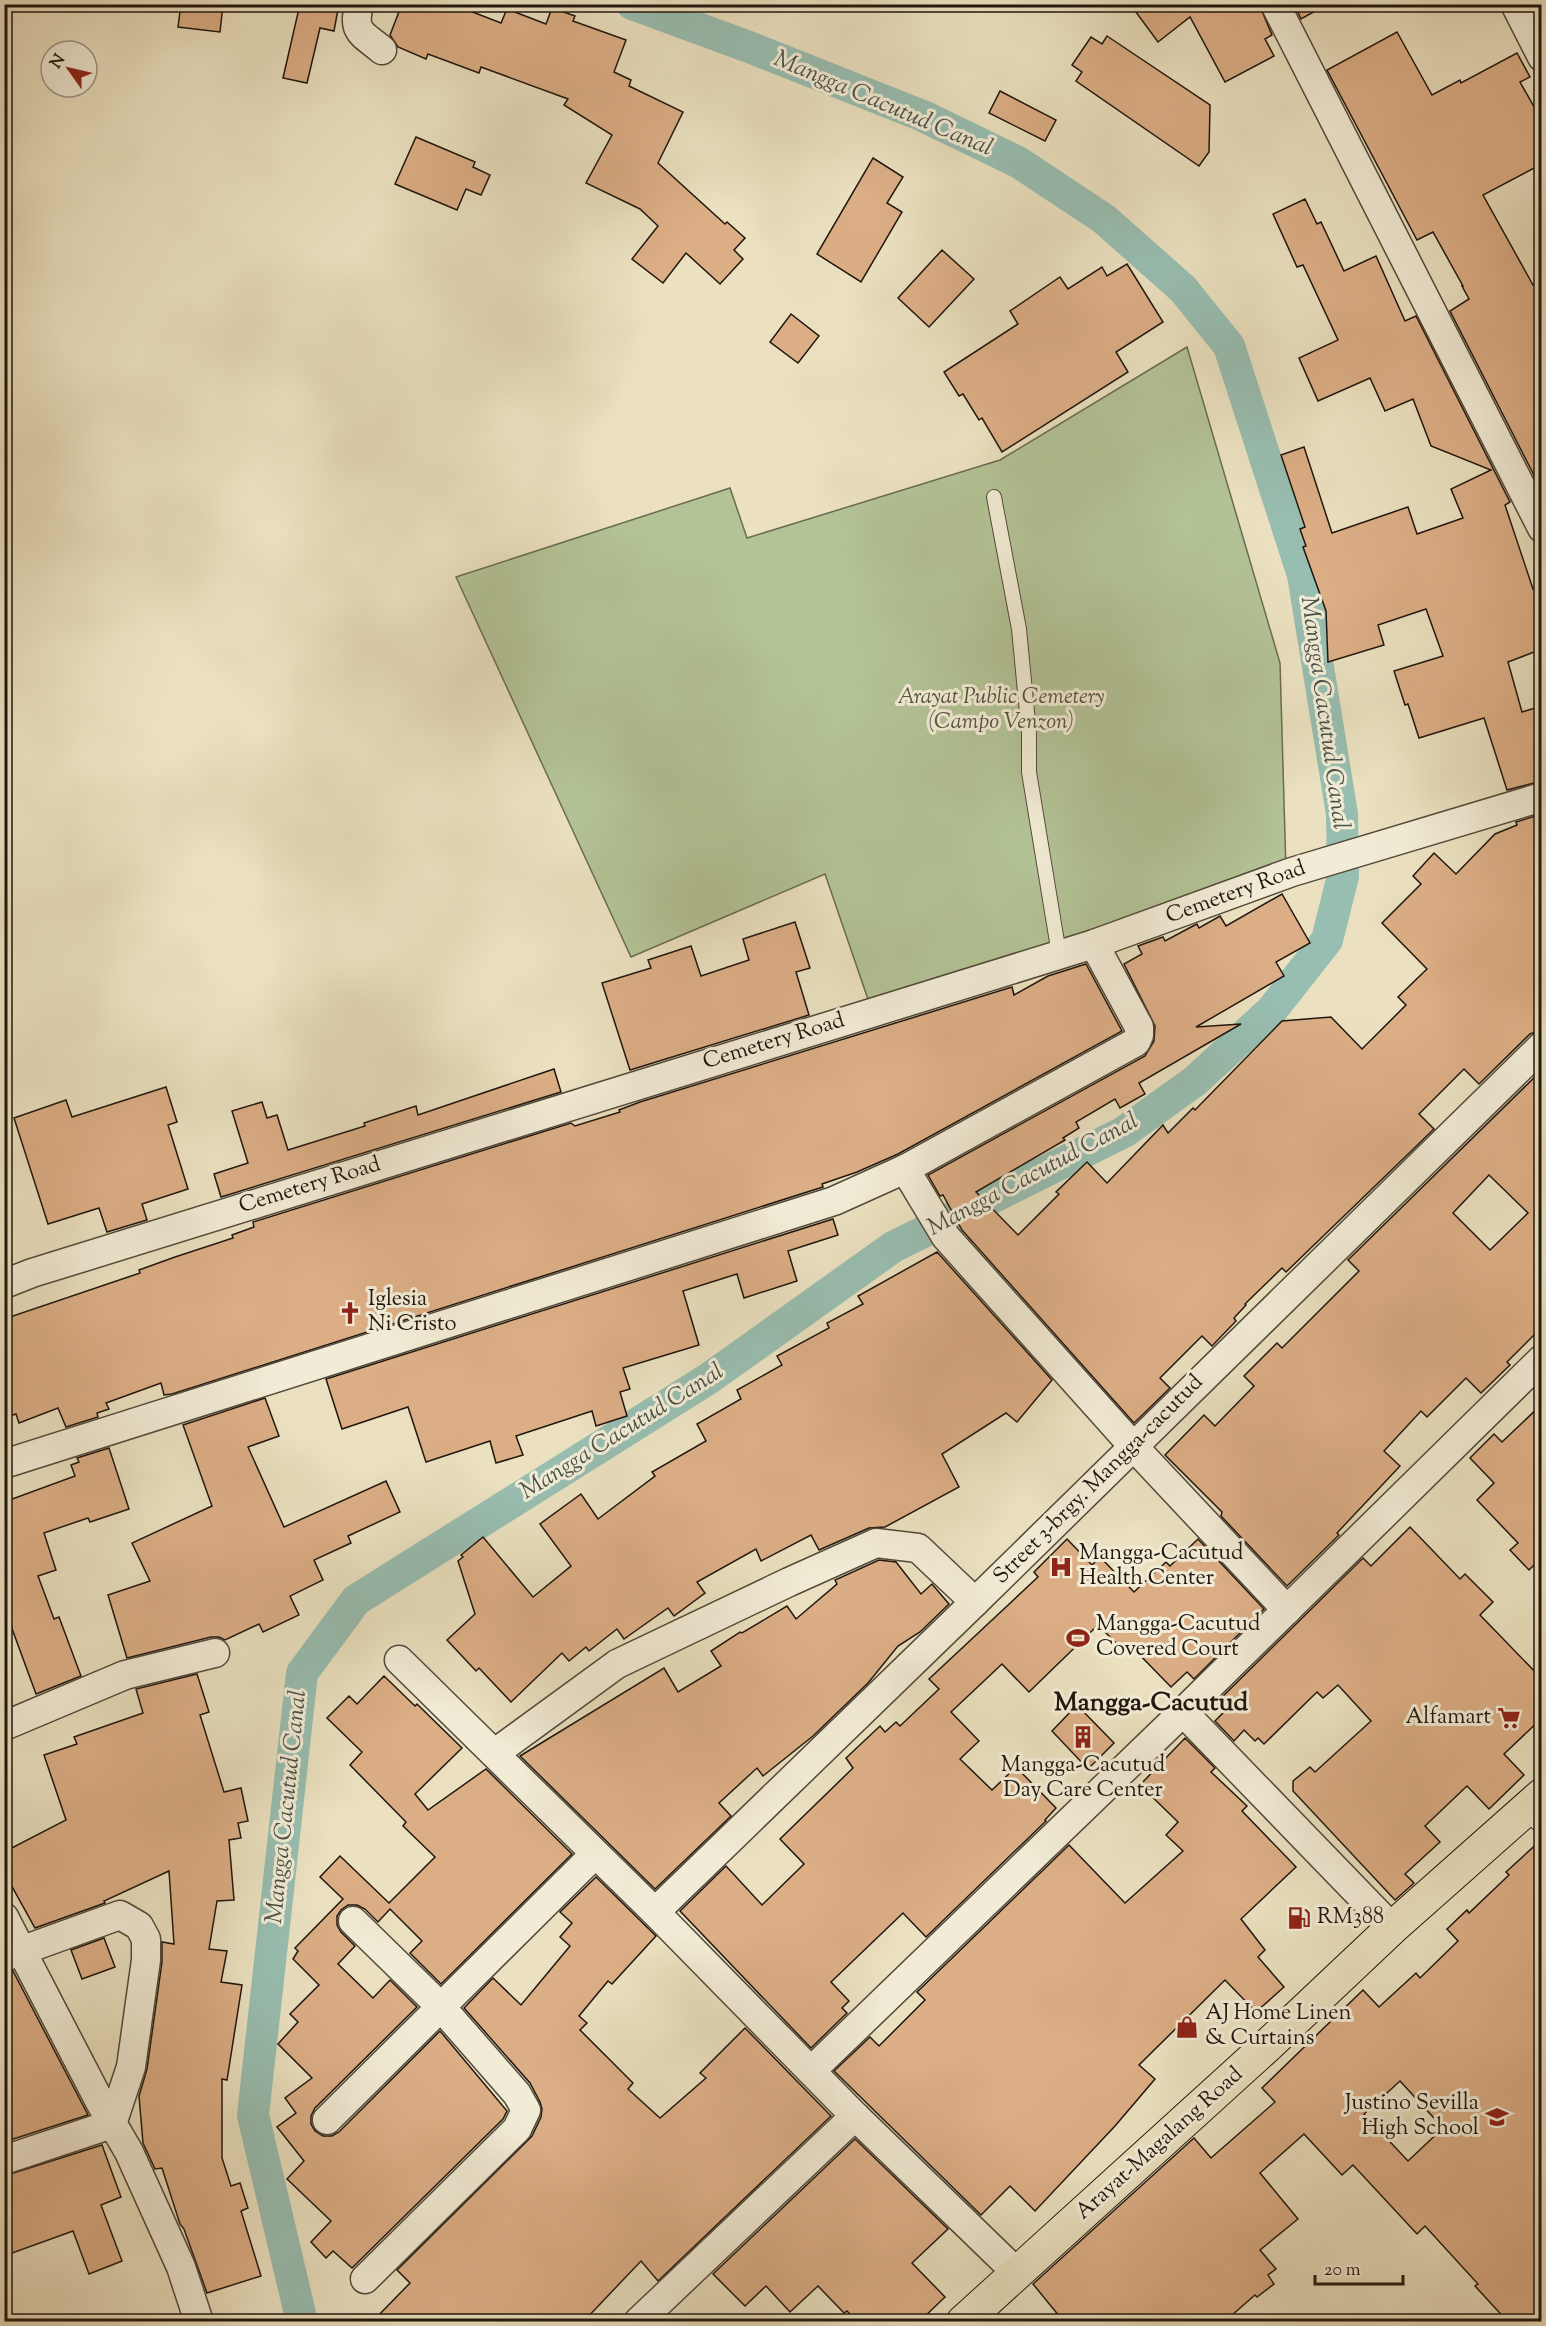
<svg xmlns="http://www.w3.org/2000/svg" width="1546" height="2326" font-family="'Sorts Mill Goudy',serif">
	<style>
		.green { fill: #b3c396; stroke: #696c52; stroke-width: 1.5 }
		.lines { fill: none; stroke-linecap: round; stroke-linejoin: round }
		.canal { stroke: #98beb1; stroke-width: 32 }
		.building { fill: #dcae86; stroke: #1f160e; stroke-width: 1.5; fill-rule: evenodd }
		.service-casing { stroke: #52493a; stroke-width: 16 }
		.minor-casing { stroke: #52493a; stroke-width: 31 }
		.primary-casing { stroke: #1f160e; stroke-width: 35 }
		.service { stroke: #f2ecd6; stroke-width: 14 }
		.minor { stroke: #f2ecd6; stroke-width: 28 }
		.primary { stroke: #ebe1c0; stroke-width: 33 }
		.labels { text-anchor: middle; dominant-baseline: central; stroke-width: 6; stroke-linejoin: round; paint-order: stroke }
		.park-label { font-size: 22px; font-style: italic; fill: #53533e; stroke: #f2ecd6 }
		.street-label { font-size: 22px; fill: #1f160e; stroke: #f2ecd6 }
		.poi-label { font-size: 22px; fill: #1f160e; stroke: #f2ecd6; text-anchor: start }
		.water-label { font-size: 24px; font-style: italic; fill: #495147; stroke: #f2ecd6 }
		.quarter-label { font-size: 26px; font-weight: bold; fill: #1f160e; stroke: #f2ecd6 }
	</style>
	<rect width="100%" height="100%" fill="#ebe1c0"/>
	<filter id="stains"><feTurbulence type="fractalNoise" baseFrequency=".00333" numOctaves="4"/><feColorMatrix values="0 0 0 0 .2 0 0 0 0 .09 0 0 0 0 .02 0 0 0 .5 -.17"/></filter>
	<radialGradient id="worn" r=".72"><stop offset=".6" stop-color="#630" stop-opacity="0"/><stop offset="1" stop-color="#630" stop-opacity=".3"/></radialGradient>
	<path class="green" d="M1187 347 1280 663 1286 871 870 1005 825 874 631 957 456 577 730 488 747 538 1000 460Z"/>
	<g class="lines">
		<path class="canal" d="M302 2322 253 2115 302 1673 356 1600 708 1379 893 1247 1124 1132 1195 1081 1272 1010 1327 940 1343 876 1342 814 1303 575 1229 346 1183 289 1104 219 1018 162 923 116 749 47 632 4"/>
	</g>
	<g class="building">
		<path d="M181 4H223L220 32 178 27Z"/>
		<path d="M300 4H339L334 31 320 28 307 83 283 78Z"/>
		<path d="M402 4H452L501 23 507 9 546 24 552 8 575 16 573 21 626 40 614 72 631 80 629 86 683 112 658 163 725 224 727 222 745 238 734 250 743 259 720 284 686 253 663 283 632 259 658 226 640 209 586 183 612 135 564 105 568 99 481 67 479 73 428 54 426 59 398 47 390 35Z"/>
		<path d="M1130 4H1259L1272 35 1265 39 1274 56 1225 82 1190 17 1158 42Z"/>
		<path d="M1294 4H1328L1301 19Z"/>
		<path d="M1397 32 1432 95 1460 80 1461 83 1517 53 1530 77 1520 82 1542 121V164L1483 195 1533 285 1542 281V484L1539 485 1450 311 1469 299 1462 286H1463L1433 232 1417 240 1327 70Z"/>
		<path d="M1107 36 1210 105 1209 152 1199 166 1076 81 1082 72 1072 65 1091 37 1102 44Z"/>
		<path d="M1000 91 1056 120 1045 141 989 113Z"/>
		<path d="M416 137 475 162 473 167 490 175 481 195 466 189 457 210 395 184Z"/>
		<path d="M873 158 903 177 887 203 902 212 861 282 817 254Z"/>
		<path d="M1305 199 1317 224 1321 222 1344 271 1376 256 1405 321 1416 316 1510 502 1505 505 1533 589 1542 586V649L1508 662 1522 712 1542 706V781L1507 790 1484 718 1419 738 1408 704 1405 705 1394 671 1443 656 1426 609 1378 625 1384 645 1328 662 1326 611 1303 547 1306 546 1300 529 1305 527 1281 455 1304 447 1332 533 1408 507 1417 534 1463 518 1451 489 1491 470 1431 446 1413 399 1385 411 1370 378 1318 401 1299 358 1338 340 1303 265 1297 267 1273 214Z"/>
		<path d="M942 250 974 279 929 327 898 298Z"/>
		<path d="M1127 264 1163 322 1116 352 1128 372 1002 452 982 418 979 420 963 394 959 396 944 372 1018 324 1010 311 1060 277 1068 289 1102 267 1107 276Z"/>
		<path d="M791 314 819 336 798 363 770 342Z"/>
		<path d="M1542 814V1030L1530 1034 1479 1084 1464 1069 1419 1114 1434 1129 1286 1272 1282 1268 1245 1304 1246 1305 1234 1318 1236 1321 1212 1346 1202 1336 1160 1378 1170 1388 1134 1423 962 1230 943 1195 940 1196 928 1175 1145 1056 1154 1041 1155 1026 1124 964 1142 954 1138 946 1163 937 1165 941 1193 926 1197 924 1199 928 1220 916 1226 926 1282 894 1310 943 1276 962 1284 976 1196 1027 1241 1024 1139 1083 1145 1094 1120 1108 1115 1099 1076 1122 1079 1128 1063 1138 1065 1140 976 1192 1018 1235 1059 1194 1056 1192 1087 1162 1107 1183 1163 1125 1168 1133 1193 1108 1195 1110 1282 1021 1331 1017 1362 1049 1406 1005 1398 997 1427 969 1382 923 1421 884 1413 876 1434 853 1456 874 1495 834 1517 825 1516 822Z"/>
		<path d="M795 922 810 968 796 972 809 1015 630 1070 602 983 651 968 648 960 691 946 701 976 749 960 743 939Z"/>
		<path d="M1086 964 1122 1031 898 1154 857 1172 822 1184 823 1187 172 1394 164 1395 161 1383 106 1403 109 1409 97 1413 98 1417 66 1427 58 1408 19 1423 16 1414 4 1418V1319L140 1273 139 1270 175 1257 233 1238 232 1235 254 1227 253 1222 571 1123 575 1126 620 1112 619 1110 640 1102 1012 987 1014 995 1048 976Z"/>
		<path d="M554 1069 561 1092 221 1197 214 1174 248 1163 232 1111 262 1102 267 1118 277 1115 288 1150 365 1126 364 1123 416 1106 418 1115Z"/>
		<path d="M1542 1070V1327L1507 1362 1510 1365 1481 1393 1466 1378 1427 1417 1421 1411 1384 1451 1400 1466 1337 1533 1339 1535 1287 1586 1221 1516 1222 1512 1165 1455 1204 1415 1215 1426 1254 1386 1244 1376 1277 1343 1282 1348 1359 1271 1348 1260ZM1489 1175 1528 1213 1490 1250 1453 1213Z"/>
		<path d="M166 1087 177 1122 168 1125 188 1189 142 1204 147 1220 107 1232 99 1208 48 1224 14 1118 66 1100 72 1117Z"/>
		<path d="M833 1219 838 1235 788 1251 797 1281 744 1298 737 1274 683 1291 699 1345 623 1368 630 1389 620 1392 627 1416 596 1426 592 1411 516 1436 523 1455 496 1463 490 1441 426 1462 408 1407 342 1429 326 1379Z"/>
		<path d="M937 1252 1052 1380 1017 1422 1006 1413 942 1454 959 1487 885 1527 869 1528 819 1550 811 1535 761 1561 756 1549 697 1582 705 1593 674 1616 668 1608 624 1639 617 1629 589 1651 586 1647 569 1661 562 1653 511 1702 479 1668 476 1671 447 1640 475 1614 458 1561 463 1557 461 1555 483 1537 533 1597 571 1566 540 1524 581 1494 598 1519 655 1476 652 1472 706 1441 697 1424 741 1399 737 1390 782 1365 777 1356 829 1328 827 1323 863 1304 858 1296Z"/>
		<path d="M265 1398 279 1436 248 1447 284 1527 386 1481 400 1512 348 1536 351 1543 314 1560 323 1580 290 1596 299 1615 263 1632 259 1624 225 1640 219 1637H211L127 1658 108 1595 150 1581 132 1543 212 1506 183 1425Z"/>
		<path d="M1542 1404V1567L1537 1562 1529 1570 1510 1550 1518 1543 1477 1500 1494 1483 1470 1458 1494 1434 1502 1442Z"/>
		<path d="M109 1448 129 1509 90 1522 88 1518 44 1533 56 1570 38 1576 54 1619 59 1617 81 1676 36 1694 11 1626 4 1628V1502L75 1476 71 1465 79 1462 77 1458Z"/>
		<path d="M1410 1527 1460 1579 1465 1574 1493 1602 1480 1615 1542 1679V1718L1504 1754 1524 1775 1489 1809 1467 1786 1425 1826 1440 1842 1405 1874 1414 1883 1395 1900 1293 1791V1781L1310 1767 1315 1772 1371 1721 1338 1685 1323 1698 1317 1692 1264 1744 1258 1738 1255 1741 1244 1730 1234 1741 1215 1721 1225 1711 1217 1702 1363 1558 1371 1566Z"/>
		<path d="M1067 1539 1092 1565 1100 1557 1134 1592 1166 1562 1170 1566 1198 1539 1264 1609 1194 1679 1187 1672 1171 1687 1131 1646 1125 1652 1098 1625 1029 1692 1002 1664 951 1712 979 1741 960 1759 992 1790 1016 1767 1056 1808 1045 1820 1046 1821 926 1937 903 1913 831 1982 849 2001 842 2008 847 2013 811 2048 680 1911 726 1866 762 1905 804 1864 780 1839 853 1768 846 1758 880 1726 885 1732 896 1722 900 1726 939 1689 929 1679 1038 1577 1034 1572Z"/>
		<path d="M879 1560 896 1562 921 1594 932 1584 949 1604 920 1632 898 1646 868 1683 813 1736 763 1776 757 1768 719 1803 731 1816 655 1889 520 1756 664 1668 678 1692 721 1666 711 1651 740 1632 742 1633 787 1606 796 1619 837 1584 835 1580Z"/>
		<path d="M197 1674 209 1712 200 1715 224 1792 241 1788 248 1821 238 1823 241 1838 229 1840 234 1900 217 1901 209 1949 227 1951 221 1982 242 1985 227 2080 222 2079V2158L231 2186 240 2183 248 2208 241 2211 261 2276 207 2293 184 2229 180 2224 162 2168 155 2169 143 2143 139 2096 147 2069 162 1962V1942L174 1944 169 1871 104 1901 105 1903 35 1928 4 1872V1852L66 1820 44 1755 77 1744 74 1737 143 1713 136 1689Z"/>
		<path d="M384 1676 415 1706 417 1704 462 1748 415 1794 428 1810 486 1769 572 1854 441 1984 410 1953 422 1941 390 1909 378 1922 365 1909 357 1905H348L341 1910 337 1916V1925L341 1932 355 1946 338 1964 373 1998 390 1980 417 2007 315 2108 311 2116V2124L315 2131 323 2136H332L339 2132 440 2031 507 2111 503 2119 352 2268 333 2251 326 2258 311 2242 331 2221 287 2179 304 2161 277 2127 296 2113 285 2098 312 2078 278 2044 298 2022 290 2014 319 1985 293 1959 298 1951 295 1948 343 1899 320 1877 340 1856 389 1903 435 1857 403 1826 406 1822 350 1765 362 1752 327 1718 349 1696 357 1704Z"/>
		<path d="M1077 1705 1114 1743 1088 1769 1052 1731Z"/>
		<path d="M1185 1738 1215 1768 1211 1772 1247 1806 1242 1811 1296 1867 1241 1919 1265 1950 1258 1957 1284 1987 1256 2012 1225 1980 1139 2065 1155 2079 1115 2126 1035 2211 1010 2186 981 2215 834 2071 870 2037 879 2046 925 2000 917 1992 1069 1845 1125 1903 1183 1851 1166 1835 1178 1822 1140 1785Z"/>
		<path d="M1542 1839V2322H1508L1475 2286 1478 2284 1425 2226 1417 2234 1353 2165 1342 2175 1304 2134 1260 2173 1298 2219 1260 2250 1276 2269 1268 2275 1274 2284 1257 2297 1255 2295 1224 2322H1064L1033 2284 1194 2138 1211 2158 1275 2102 1262 2088 1363 1990 1379 2007 1416 1973 1420 1978 1458 1941 1447 1929 1467 1910 1469 1913 1509 1875 1506 1872ZM1400 2081 1443 2128 1408 2161 1364 2114Z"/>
		<path d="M596 1877 656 1936 612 1984 608 1981 579 2016 587 2023 580 2030 633 2083 628 2089 660 2118 706 2078 700 2073 745 2028 831 2116 658 2281 641 2261 583 2322H372L410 2283 397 2270 532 2136 541 2117 542 2109 540 2102 530 2083 464 2008 493 1978 521 2005 570 1946 560 1937 572 1923 560 1912Z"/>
		<path d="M104 1938 115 1967 82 1979 71 1950Z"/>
		<path d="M13 1971 88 2115 4 2142V1973Z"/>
		<path d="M855 2139 948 2229 912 2263 945 2297 919 2322H857L847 2311 844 2313 818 2286 790 2312 766 2286 745 2306 713 2274Z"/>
		<path d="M102 2145 121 2197 101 2205 122 2261 89 2274 73 2231 4 2256V2176Z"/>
	</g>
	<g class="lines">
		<g class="service-casing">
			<g id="service">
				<path d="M994 497 1019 629 1029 733V772L1059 954"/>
				<path d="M1525 1810 1542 1828"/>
			</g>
		</g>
		<g class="minor-casing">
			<g id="minor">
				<path d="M359 4C352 33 362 33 382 50"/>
				<path d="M1275 4 1542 528"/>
				<path d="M1515 4 1542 57"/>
				<path d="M905 1169 946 1237 1133 1446 1287 1610"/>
				<path d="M4 1284 32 1273 1094 944 1292 872 1542 797"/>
				<path d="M4 1464 834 1201 905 1169 1136 1042 1139 1035V1027L1094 944"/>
				<path d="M399 1660 655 1912 855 2116 1016 2272"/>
				<path d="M1183 1712 1392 1928"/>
				<path d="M4 1726 125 1675 215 1653"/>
				<path d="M495 1753 617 1664 789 1582 876 1543 918 1548 975 1602"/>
				<path d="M655 1912 975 1602 1542 1046"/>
				<path d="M4 1917 101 2104 129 2152 181 2267 199 2322"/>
				<path d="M353 1921 441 2007 517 2094 526 2110 517 2129 365 2279"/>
				<path d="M4 1957 120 1915 139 1926 146 1939V1960L131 2067 112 2124 4 2160"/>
				<path d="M811 2071 1183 1712 1542 1359"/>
				<path d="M327 2120 595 1854"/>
				<path d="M638 2322 855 2116"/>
			</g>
		</g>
		<g class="primary-casing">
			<path id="primary" d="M963 2322 1267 2046 1392 1928 1542 1795"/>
		</g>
		<use href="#service" class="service"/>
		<use href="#minor" class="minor"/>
		<use href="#primary" class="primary"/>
	</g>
	<defs>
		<g id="church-bare" transform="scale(1.8)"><path d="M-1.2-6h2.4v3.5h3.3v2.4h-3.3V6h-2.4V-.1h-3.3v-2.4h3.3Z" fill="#8f2418" stroke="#f2ecd6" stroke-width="2.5" paint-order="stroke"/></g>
		<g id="hospital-bare" transform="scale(1.8)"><path d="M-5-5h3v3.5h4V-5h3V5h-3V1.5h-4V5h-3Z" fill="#8f2418" stroke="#f2ecd6" stroke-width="2.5" paint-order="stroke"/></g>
		<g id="stadium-bare" transform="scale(1.8)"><path d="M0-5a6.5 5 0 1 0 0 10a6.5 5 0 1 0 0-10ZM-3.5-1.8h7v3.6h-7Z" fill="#8f2418" stroke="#f2ecd6" stroke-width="2.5" paint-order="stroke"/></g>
		<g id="supermarket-bare" transform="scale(1.8)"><path d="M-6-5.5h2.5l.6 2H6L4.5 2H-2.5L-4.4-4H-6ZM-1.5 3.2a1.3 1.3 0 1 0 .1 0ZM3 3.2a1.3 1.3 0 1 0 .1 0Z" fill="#8f2418" stroke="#f2ecd6" stroke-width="2.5" paint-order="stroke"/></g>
		<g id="building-bare" transform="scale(1.8)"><path d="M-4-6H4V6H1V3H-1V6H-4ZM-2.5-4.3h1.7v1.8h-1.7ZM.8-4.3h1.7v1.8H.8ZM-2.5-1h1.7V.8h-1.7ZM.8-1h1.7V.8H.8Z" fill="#8f2418" stroke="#f2ecd6" stroke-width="2.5" paint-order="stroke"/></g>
		<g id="fuel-bare" transform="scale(1.8)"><path d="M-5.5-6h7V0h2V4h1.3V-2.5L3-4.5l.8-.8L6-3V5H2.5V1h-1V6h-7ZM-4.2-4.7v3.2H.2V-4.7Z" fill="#8f2418" stroke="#f2ecd6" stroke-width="2.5" paint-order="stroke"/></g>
		<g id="shop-bare" transform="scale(1.8)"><path d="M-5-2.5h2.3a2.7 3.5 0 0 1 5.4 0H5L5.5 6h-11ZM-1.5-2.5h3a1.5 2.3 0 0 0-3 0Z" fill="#8f2418" stroke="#f2ecd6" stroke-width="2.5" paint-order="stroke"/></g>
		<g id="school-bare" transform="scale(1.8)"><path d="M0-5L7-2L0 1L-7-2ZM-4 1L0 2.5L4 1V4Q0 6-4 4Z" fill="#8f2418" stroke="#f2ecd6" stroke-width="2.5" paint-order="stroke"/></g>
	</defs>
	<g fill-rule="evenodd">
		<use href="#church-bare" x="350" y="1313"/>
		<use href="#hospital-bare" x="1061" y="1567"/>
		<use href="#stadium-bare" x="1078" y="1638"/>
		<use href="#supermarket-bare" x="1509" y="1718"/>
		<use href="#building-bare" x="1083" y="1737"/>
		<use href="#fuel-bare" x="1299" y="1918"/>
		<use href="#shop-bare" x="1187" y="2027"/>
		<use href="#school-bare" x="1497" y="2117"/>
	</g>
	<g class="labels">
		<g class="park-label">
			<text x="1001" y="698">Arayat Public Cemetery<tspan x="1001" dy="25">(Campo Venzon)</tspan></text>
		</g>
		<g class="street-label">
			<text transform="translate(1236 893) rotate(-20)">Cemetery Road</text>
			<text transform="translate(774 1042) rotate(-17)">Cemetery Road</text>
			<text transform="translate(310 1186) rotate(-17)">Cemetery Road</text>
			<text transform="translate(1099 1480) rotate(-45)">Street 3-brgy. Mangga-cacutud</text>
			<text transform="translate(1160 2144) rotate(-42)">Arayat-Magalang Road</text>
		</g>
		<g class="poi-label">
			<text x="368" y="1300">Iglesia<tspan x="368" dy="25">Ni Cristo</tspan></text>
			<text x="1079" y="1554">Mangga-Cacutud<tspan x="1079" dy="25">Health Center</tspan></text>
			<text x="1096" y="1625">Mangga-Cacutud<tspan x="1096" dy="25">Covered Court</tspan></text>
			<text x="1491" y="1718" text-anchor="end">Alfamart</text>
			<text x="1083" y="1766" text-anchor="middle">Mangga-Cacutud<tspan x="1083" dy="25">Day Care Center</tspan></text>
			<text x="1317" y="1918">RM388</text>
			<text x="1205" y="2014">AJ Home Linen<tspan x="1205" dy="25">&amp; Curtains</tspan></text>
			<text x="1479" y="2104" text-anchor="end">Justino Sevilla<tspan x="1479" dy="25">High School</tspan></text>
		</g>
		<g class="water-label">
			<text transform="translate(883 104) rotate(23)">Mangga Cacutud Canal</text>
			<text transform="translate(1324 713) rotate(82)">Mangga Cacutud Canal</text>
			<text transform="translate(1033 1175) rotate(-28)">Mangga Cacutud Canal</text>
			<text transform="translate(622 1432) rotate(-32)">Mangga Cacutud Canal</text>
			<text transform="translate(287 1807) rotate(-84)">Mangga Cacutud Canal</text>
		</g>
		<g class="quarter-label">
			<text x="1151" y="1703">Mangga-Cacutud</text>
		</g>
	</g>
	<rect width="1546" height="2326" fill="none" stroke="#ebe1c0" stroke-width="24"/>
	<rect x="6" y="6" width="1534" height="2314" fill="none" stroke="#1f160e" stroke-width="3"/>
	<rect x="12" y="12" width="1522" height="2302" fill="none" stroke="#1f160e" stroke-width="1.5"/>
	<g transform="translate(69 69) rotate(304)"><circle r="28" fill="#f2ecd6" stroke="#9e9686" stroke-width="1.5"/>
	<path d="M0-4.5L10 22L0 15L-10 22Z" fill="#8f2418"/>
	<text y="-9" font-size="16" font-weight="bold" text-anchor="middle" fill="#1f160e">N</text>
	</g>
	<path d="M1315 2275v9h88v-9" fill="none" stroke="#1f160e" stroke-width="3"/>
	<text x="1324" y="2275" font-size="18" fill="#1f160e" stroke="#f2ecd6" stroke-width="4.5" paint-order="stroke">20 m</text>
	<rect width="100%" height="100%" filter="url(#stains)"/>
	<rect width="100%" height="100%" fill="url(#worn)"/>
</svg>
